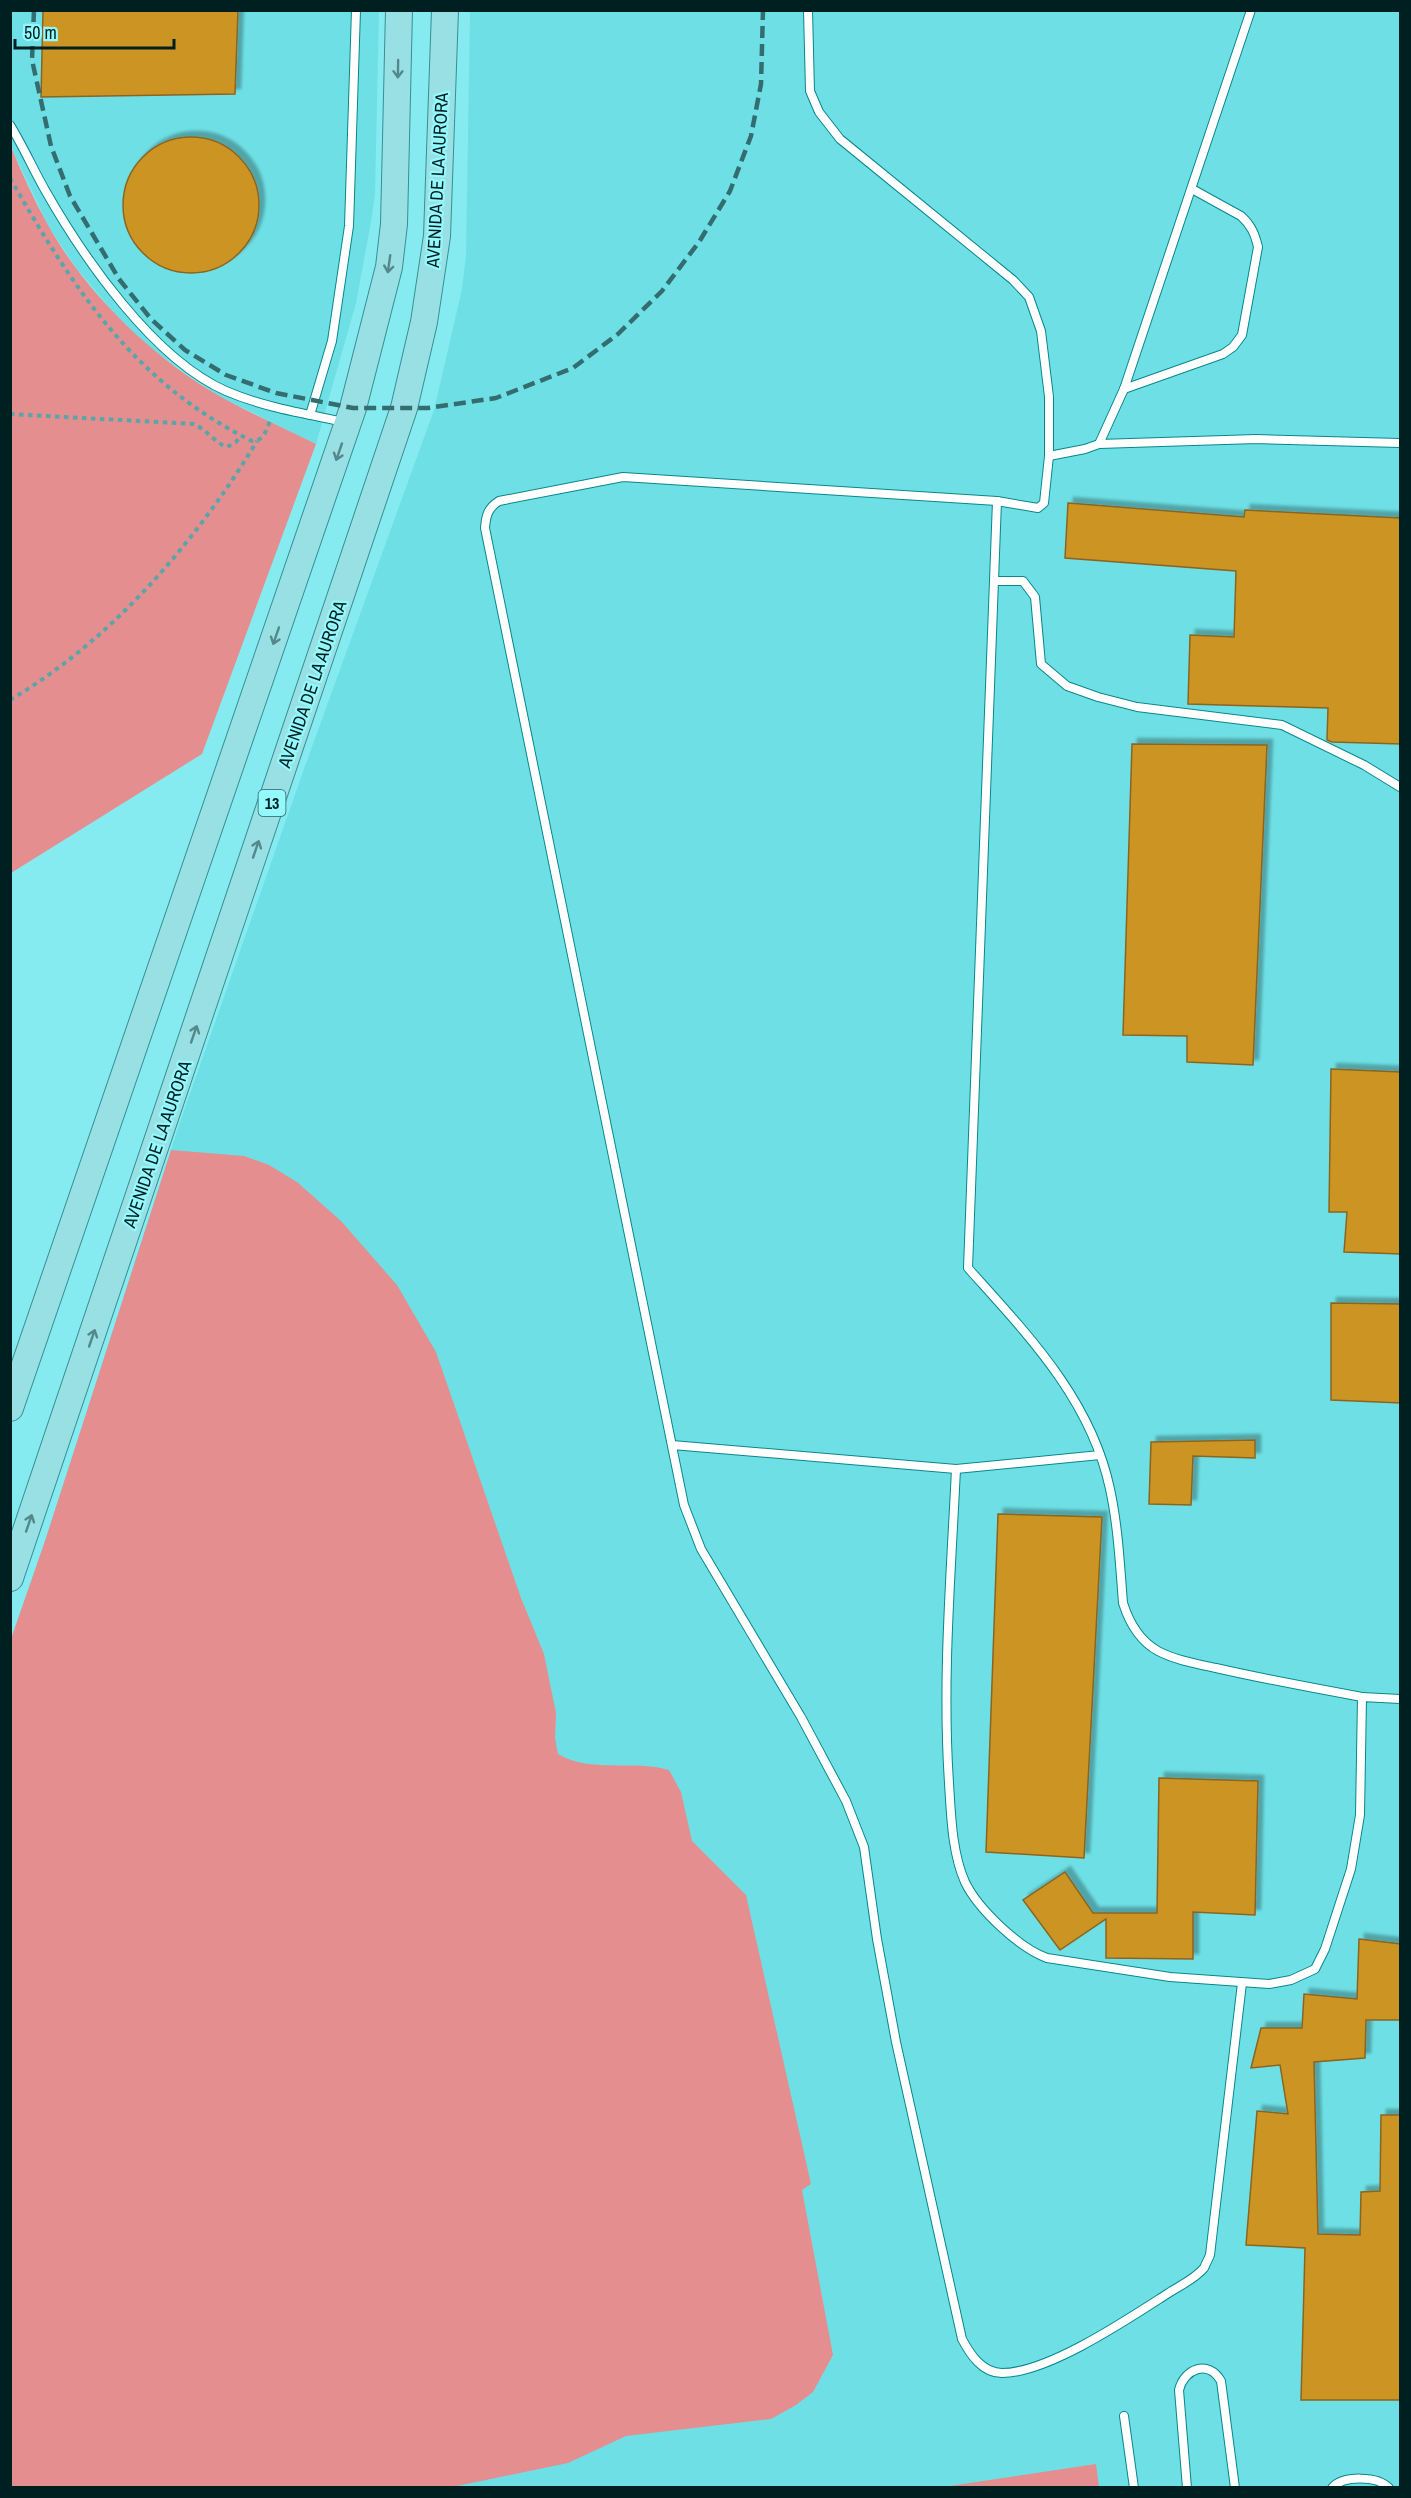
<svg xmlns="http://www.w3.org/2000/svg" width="1411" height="2498" font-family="'Archivo Narrow',sans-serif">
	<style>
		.built { fill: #6ee0e5 }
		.green { fill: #e48e8f }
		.building { fill: #cc9422; stroke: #896521; stroke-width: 1.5; filter: url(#shadow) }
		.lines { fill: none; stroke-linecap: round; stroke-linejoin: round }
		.service-casing { stroke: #08878c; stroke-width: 10 }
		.primary-casing { stroke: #368f93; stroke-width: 28 }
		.path { stroke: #58a6a9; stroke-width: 4; stroke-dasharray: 4.5 4.5; stroke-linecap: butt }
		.service { stroke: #fff; stroke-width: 8 }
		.primary { stroke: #98e0e3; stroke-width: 26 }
		.rail { stroke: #336d70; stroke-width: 4.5; stroke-dasharray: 12 6; stroke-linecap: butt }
		.oneway { stroke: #54898c }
		.labels { text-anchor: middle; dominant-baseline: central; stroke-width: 4.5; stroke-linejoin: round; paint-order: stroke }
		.shield { fill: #94f9fd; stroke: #2c6063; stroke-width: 1.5 }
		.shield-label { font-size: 16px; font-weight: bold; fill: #001f21 }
		.street-label { font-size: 18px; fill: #001f21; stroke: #94f9fd }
	</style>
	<defs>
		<filter id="shadow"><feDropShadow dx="5.5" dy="-5.5" stdDeviation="1.5" flood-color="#0004"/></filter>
	</defs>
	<rect width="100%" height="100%" fill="#86ebf0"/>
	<g class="built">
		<path d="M10 11H379L375 194 371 222 356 303 316 444 217 395 154 351 116 315 77 269 49 227 11 147Z"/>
		<path d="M470 11H1400V2487L11 2488V1639L45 1541 179 1125 305 766 434 410 462 289 466 255Z"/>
	</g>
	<g class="green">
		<path d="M11 147C22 173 34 200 48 225 85 292 152 357 218 395 249 413 284 428 316 444L202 754 11 873Z"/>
		<path d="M171 1150 244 1156 269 1165 297 1182 341 1221 397 1285 436 1352 521 1598 544 1654 556 1713 555 1738 558 1754C591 1774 633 1759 669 1770L681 1792 692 1841 746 1895 811 2184 802 2190 833 2355 813 2392 796 2405 771 2419 626 2436 568 2463 452 2487H11V1639L45 1541Z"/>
		<path d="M1096 2464 1099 2487H943Z"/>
	</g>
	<g class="building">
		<path d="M43 10H238L235 94 41 97Z"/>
		<circle cx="191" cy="205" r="68"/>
		<path d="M1068 503 1244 517 1245 510 1401 518V744L1332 742 1327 740 1328 708 1188 704 1190 635 1234 637 1236 571 1065 558Z"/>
		<path d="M1132 744 1267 745 1253 1065 1187 1062V1036L1123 1035Z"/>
		<path d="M1331 1069 1401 1072V1254L1344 1252 1347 1212H1329Z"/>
		<path d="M1331 1303 1401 1304V1403L1331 1400Z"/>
		<path d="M1255 1440V1458L1193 1456 1191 1505 1149 1504 1151 1442Z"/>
		<path d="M998 1514 1102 1517 1084 1858 986 1852Z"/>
		<path d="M1159 1778 1258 1781 1255 1915 1193 1912V1959L1106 1958V1919L1060 1950 1023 1900 1065 1872 1093 1913H1157Z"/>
		<path d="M1359 1939 1401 1944V2020H1366L1365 2058 1314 2062 1318 2234 1360 2235 1361 2192 1380 2191 1381 2115H1401V2400H1301L1305 2248 1246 2245 1257 2111 1288 2114 1280 2065 1251 2068 1261 2028H1302L1304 1994 1357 1999Z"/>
	</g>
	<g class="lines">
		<g class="service-casing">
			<g id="service">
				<path d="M808 10 810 91 819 112 840 139 1013 280 1029 297 1041 331 1049 397V456L1044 503 1038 508 997 501 623 477 499 501C488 508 486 515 485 528L684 1505 701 1549 801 1717 846 1801 864 1847 877 1939 896 2042 962 2339C970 2354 982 2373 1002 2373 1048 2373 1128 2319 1167 2294 1179 2286 1195 2279 1204 2268L1210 2255 1242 1983"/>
				<path d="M10 125C23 146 33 169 45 190 83 257 153 359 226 391 263 407 305 414 345 422"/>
				<path d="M1124 389 1223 354 1233 347 1242 335 1258 247C1255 234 1251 225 1241 216L1192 189"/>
				<path d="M310 415 332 341 349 226 356 10"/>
				<path d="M1099 444 1256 439 1400 443"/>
				<path d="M1049 456 1085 449 1099 444 1124 389 1251 10"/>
				<path d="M997 501 968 1268C1027 1334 1091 1399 1110 1489 1118 1526 1120 1565 1123 1603 1129 1622 1140 1641 1158 1651 1175 1660 1197 1664 1216 1668 1264 1679 1313 1688 1362 1697"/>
				<path d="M994 581H1023L1035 597 1041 664 1067 686 1098 697 1137 707 1282 725 1364 765 1400 787"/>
				<path d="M672 1445 956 1469C951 1574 942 1679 949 1783 951 1815 952 1853 965 1882 978 1909 1019 1948 1047 1958L1170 1977 1269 1984 1291 1980 1315 1969 1325 1949 1351 1869 1360 1815 1362 1697 1400 1699"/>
				<path d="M956 1469 1100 1455"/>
				<path d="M1124 2416 1134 2488"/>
				<path d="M1187 2488 1179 2390C1184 2369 1208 2359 1221 2381L1235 2488"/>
				<path d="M1332 2488C1343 2475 1378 2476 1389 2488"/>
			</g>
		</g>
		<g class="primary-casing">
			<g id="primary">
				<path d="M10 1408 353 408 389 267 394 224 399 10"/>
				<path d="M10 1578 404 408 424 322 437 236 445 10"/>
			</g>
		</g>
		<g class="path">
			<path d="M10 178C73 288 134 383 252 441 264 441 266 430 270 421"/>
			<path d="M10 414 194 424C207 430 215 443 227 447L236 442 241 436"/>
			<path d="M10 700C113 639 196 542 257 441"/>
		</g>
		<use href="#service" class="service"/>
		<use href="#primary" class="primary"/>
		<path class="rail" d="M34 10 32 60 51 146 70 196 119 279 151 319 185 350 226 375 276 393 353 408H428L496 398 573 368 618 334 662 291 699 242 730 191 751 136 761 84 763 10"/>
	</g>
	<defs><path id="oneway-shaft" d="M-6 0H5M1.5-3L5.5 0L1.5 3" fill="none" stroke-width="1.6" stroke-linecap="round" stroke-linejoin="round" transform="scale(1.5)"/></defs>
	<g class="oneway">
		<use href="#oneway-shaft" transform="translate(398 69) rotate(91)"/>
		<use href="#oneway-shaft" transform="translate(389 264) rotate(98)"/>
		<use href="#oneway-shaft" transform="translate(339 452) rotate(109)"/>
		<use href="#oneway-shaft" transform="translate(276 636) rotate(109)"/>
		<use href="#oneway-shaft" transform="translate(256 849) rotate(-71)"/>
		<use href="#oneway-shaft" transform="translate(194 1034) rotate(-71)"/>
		<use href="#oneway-shaft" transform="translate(92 1338) rotate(-71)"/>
		<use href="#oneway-shaft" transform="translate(29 1523) rotate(-71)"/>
	</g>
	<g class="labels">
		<rect class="shield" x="258.5" y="790" width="27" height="26" rx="4.5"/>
		<g class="shield-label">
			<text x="272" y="803">13</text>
		</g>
		<g class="street-label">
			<text transform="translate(437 180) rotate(-87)">AVENIDA DE LA AURORA</text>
			<text transform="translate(312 684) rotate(-71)">AVENIDA DE LA AURORA</text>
			<text transform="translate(157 1144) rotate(-71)">AVENIDA DE LA AURORA</text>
		</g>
	</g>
	<rect width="1411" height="2498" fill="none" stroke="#001f21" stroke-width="24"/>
	<path d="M15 39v9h159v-9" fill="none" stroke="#001f21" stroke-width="3"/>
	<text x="24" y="39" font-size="18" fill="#001f21" stroke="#94f9fd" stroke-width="4.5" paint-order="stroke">50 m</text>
</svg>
